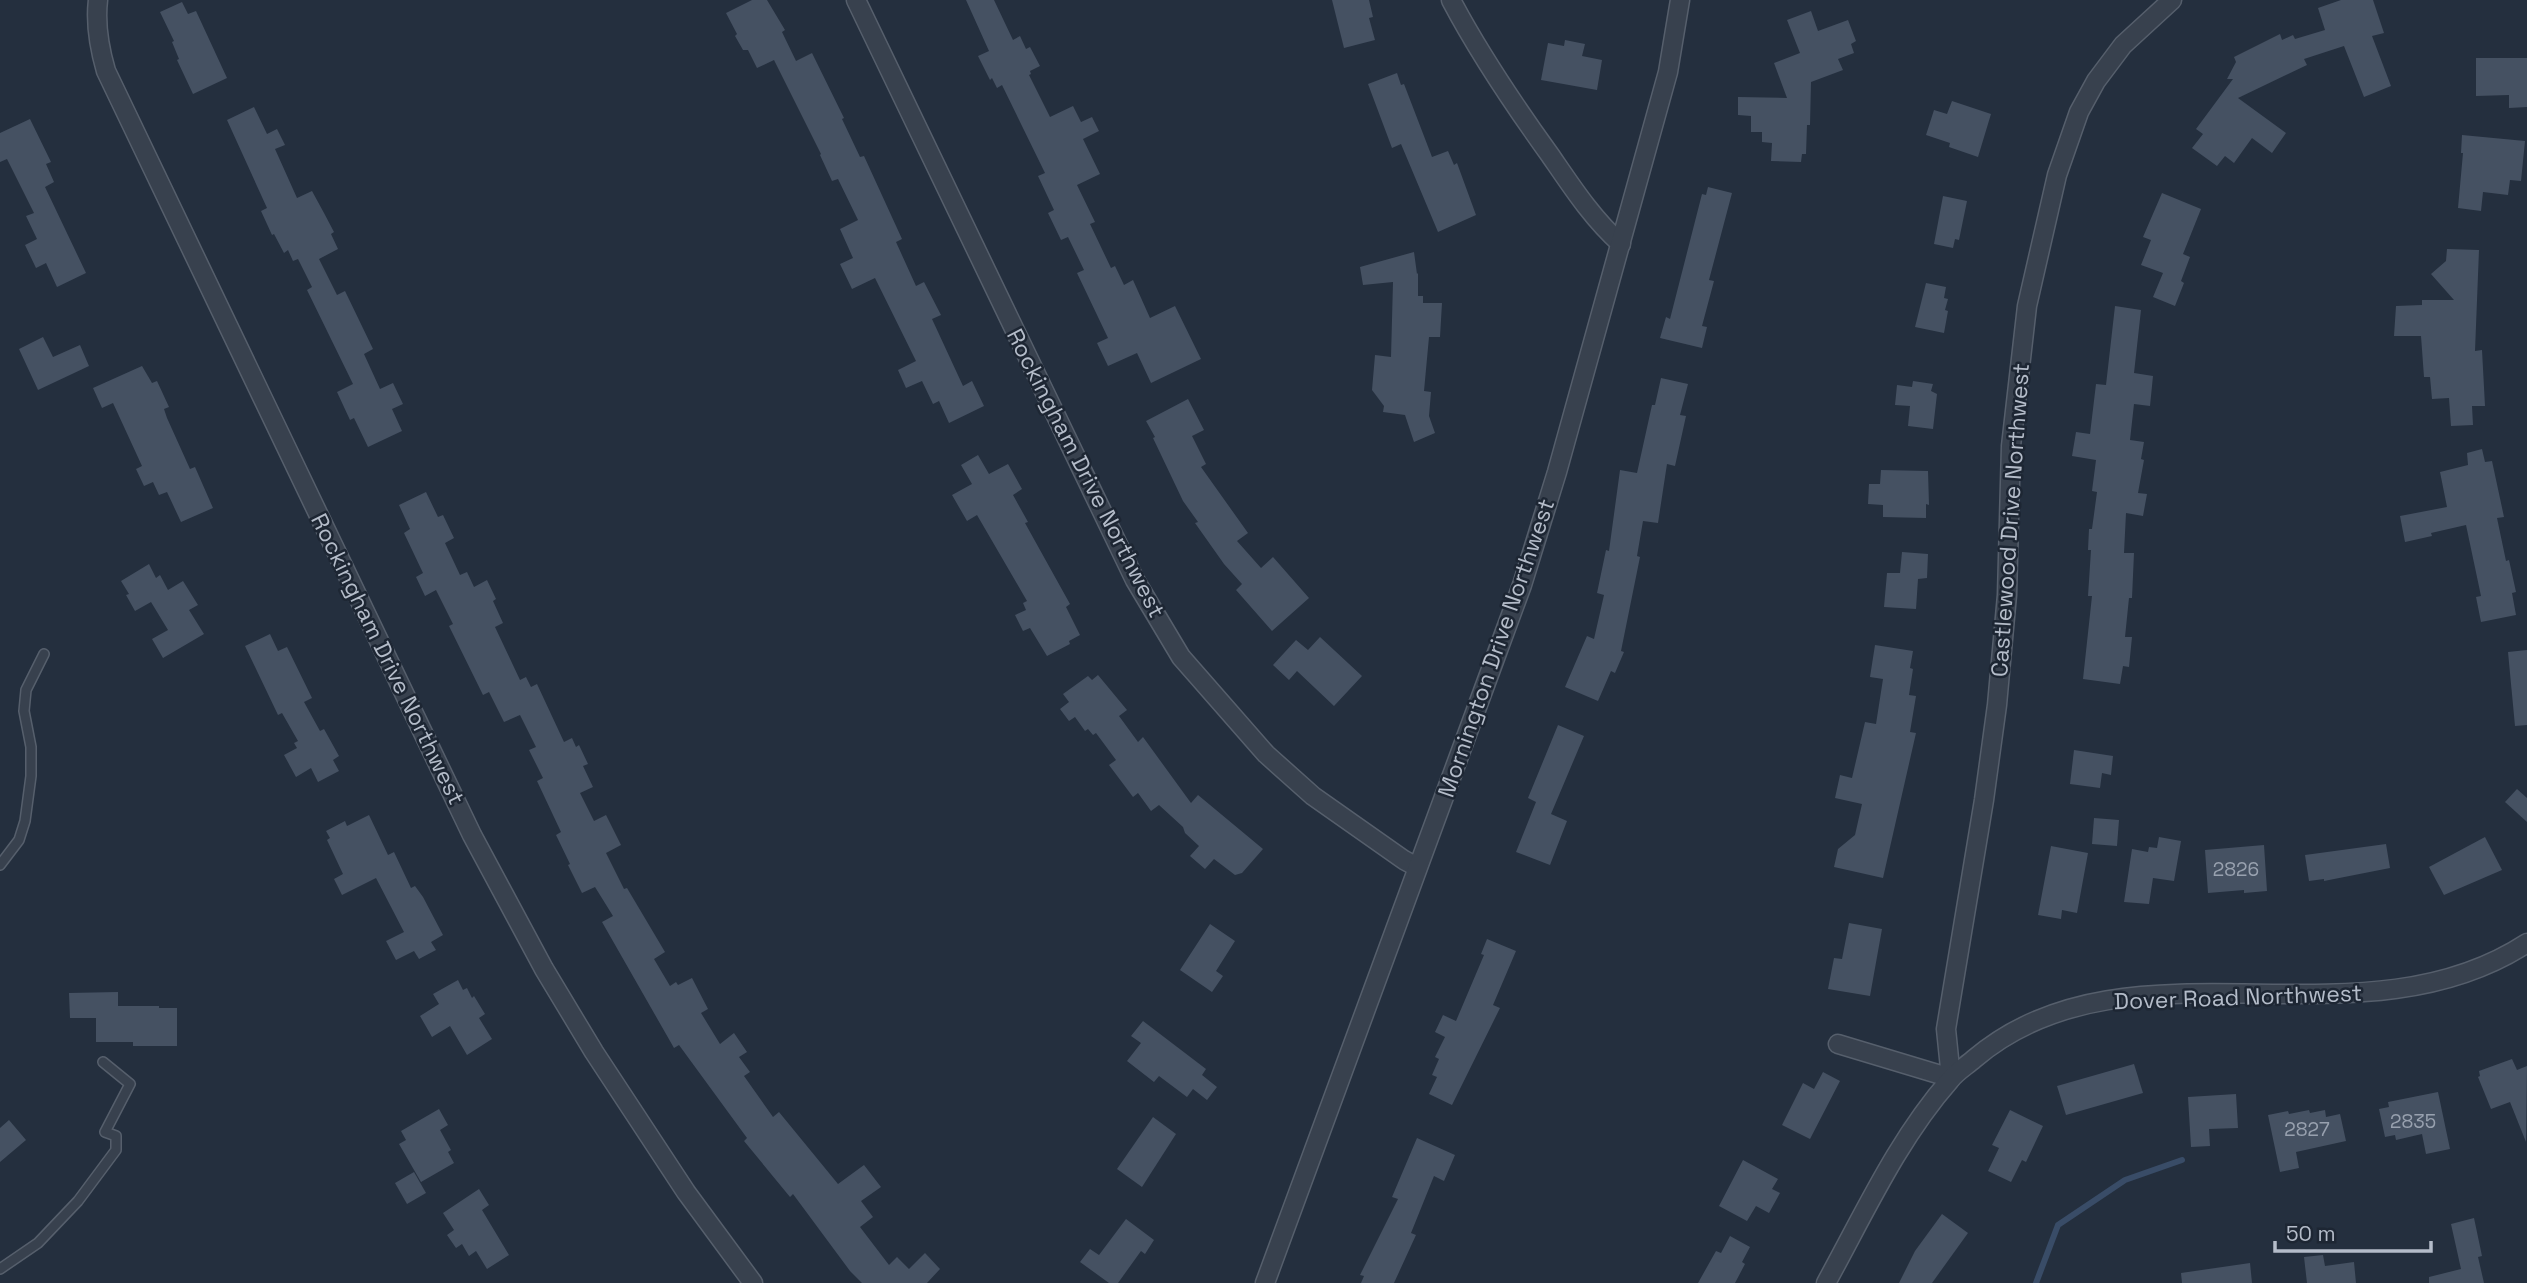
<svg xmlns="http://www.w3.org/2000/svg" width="2527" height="1283" font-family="'Space Grotesk',sans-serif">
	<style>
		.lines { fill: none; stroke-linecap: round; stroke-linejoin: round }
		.stream { stroke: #394c67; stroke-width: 6 }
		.building { fill: #455162 }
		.service-casing { stroke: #565f6c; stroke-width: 12 }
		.minor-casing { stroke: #565f6c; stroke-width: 21 }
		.service { stroke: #38414e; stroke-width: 9 }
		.minor { stroke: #38414e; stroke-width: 18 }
		.labels { text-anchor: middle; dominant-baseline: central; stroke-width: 5; stroke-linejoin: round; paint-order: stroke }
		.number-label { font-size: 19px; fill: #98a1af }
		.street-label { font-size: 23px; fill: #b4bcc9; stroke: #1d2633 }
	</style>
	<rect width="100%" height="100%" fill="#242f3e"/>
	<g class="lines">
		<path class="stream" d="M2036 1283 2058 1225 2125 1180 2182 1160"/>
	</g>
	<g class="building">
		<path d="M752 0H767L785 30 782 32 796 61 812 53 844 118 842 119 860 157 864 156 902 239 896 242 916 286 924 282 941 315 932 319 963 386 972 381 984 406 949 423 939 401 933 404 922 381 906 388 898 370 916 361 875 278 852 289 840 264 853 258 840 229 858 220 838 179 832 181 820 155 821 154 774 60 757 68 748 50H743L735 36 737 34 726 13Z"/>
		<path d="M966 0H994L1013 40 1020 36 1026 49 1030 47 1040 66 1030 71 1031 74 1029 75 1050 117 1073 106 1081 122 1092 117 1099 131 1083 139 1100 174 1077 185 1095 222 1090 224 1111 268 1115 266 1124 285 1133 280 1150 318 1175 306 1201 359 1151 383 1137 353 1108 366 1097 343 1108 338 1077 273 1084 270 1068 237 1061 240 1048 213 1054 210 1038 176 1045 173 1002 85 997 88 992 78 990 80 978 56 989 51Z"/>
		<path d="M1332 0H1369L1373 17 1369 18 1375 40 1344 48Z"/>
		<path d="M2341 0H2373L2384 33 2372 36 2391 86 2364 97 2344 46 2304 59 2307 65 2238 98 2286 133 2272 153 2252 138 2234 163 2225 156 2217 166 2192 148 2203 134 2196 129 2233 79H2227L2236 62 2234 57 2280 34 2282 40 2293 35 2295 39 2325 30 2318 8Z"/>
		<path d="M182 2 188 14 196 11 227 78 193 94 177 60 179 59 172 42 174 41 160 12Z"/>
		<path d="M1811 11 1818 31 1848 20 1856 41 1851 44 1854 53 1838 59 1843 70 1811 82 1810 125H1807L1806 154H1802L1801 162 1771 161 1772 143 1762 142V132H1751V116L1738 115V97L1787 98 1774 63 1800 53 1787 20Z"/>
		<path d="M1565 40 1585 44 1582 56 1602 60 1597 90 1541 80 1548 43 1564 46Z"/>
		<path d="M2476 58H2527V107L2509 108V95L2476 96Z"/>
		<path d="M1397 73 1401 85 1404 84 1432 157 1448 151 1454 165 1457 163 1476 215 1438 232 1401 144 1392 148 1368 84Z"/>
		<path d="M1952 101 1991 114 1978 157 1949 147 1950 143 1926 135 1934 110 1947 114Z"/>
		<path d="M254 107 267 134 277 129 285 145 275 149 297 198 312 191 324 213 334 232 331 234 338 249 319 259 337 295 345 291 373 349 364 354 380 389 393 383 403 404 392 409 402 431 368 447 354 418 350 420 337 392 353 384 307 290 312 287 298 259 293 261 288 250 284 253 274 234 272 235 261 211 267 208 227 120Z"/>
		<path d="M30 119 51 162 46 164 54 182 45 187 86 273 57 287 46 263 36 268 25 245 37 239 26 216 34 213 7 159 0 162V133Z"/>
		<path d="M2462 135 2525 141 2521 181 2510 180 2508 195 2483 192 2481 211 2458 208 2463 153H2461Z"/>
		<path d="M1708 187 1732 193 1709 280 1714 281 1702 326 1707 327 1702 348 1660 338 1666 317 1670 319 1702 194 1706 195Z"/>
		<path d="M2162 193 2201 209 2183 254 2190 257 2181 281 2184 283 2175 306 2153 297 2163 273 2141 265 2151 240 2143 237Z"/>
		<path d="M1943 196 1967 201 1959 240 1955 239 1953 248 1934 244Z"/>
		<path d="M2447 249 2479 250 2475 351 2482 350 2485 406H2472L2473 425 2451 426 2449 398 2432 399 2430 377H2424L2421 336H2394L2396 306 2422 305V300H2454L2431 274 2446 261Z"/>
		<path d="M1414 252 1417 274 1418 273V296H1423V303H1442L1440 337H1429L1424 391 1431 392 1429 416 1435 433 1414 442 1405 415 1383 412 1384 406 1372 390 1375 355 1391 357 1393 282 1363 285 1360 267Z"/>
		<path d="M1926 283 1946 287 1944 298 1948 299 1945 310 1948 311 1944 333 1915 327Z"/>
		<path d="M2115 306 2141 310 2134 373 2153 376 2150 406 2134 404 2130 440 2144 442 2141 459 2144 460 2138 493 2147 494 2143 516 2126 513 2124 553H2134L2132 598H2129L2125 637H2132L2129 667 2123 666 2120 684 2083 679 2092 596H2088L2091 550H2088L2089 529H2092L2097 492 2092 491 2096 460 2072 456 2076 432 2090 434 2096 384 2106 385Z"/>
		<path d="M43 337 53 357 80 345 89 366 38 390 19 349Z"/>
		<path d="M142 366 152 383 157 381 169 407 164 409 167 418 190 469 195 467 213 508 181 522 167 492 159 495 153 482 144 486 136 469 142 466 113 403 102 408 93 388Z"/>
		<path d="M1661 378 1688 384 1680 415 1686 416 1675 466 1667 464 1658 523 1643 521 1637 556 1640 557 1621 651 1624 652 1615 673 1611 671 1598 701 1565 687 1587 636 1594 639 1604 595 1597 593 1606 550 1609 551 1620 470 1637 473 1652 405H1655Z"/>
		<path d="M1913 381 1933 384 1931 391 1937 394 1933 429 1908 426 1910 406 1895 405 1897 385 1912 387Z"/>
		<path d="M1188 399 1204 430 1192 436 1206 464 1201 467 1248 533 1237 541 1261 568 1273 557 1309 598 1272 631 1236 590 1242 584 1224 564 1195 523 1198 522 1183 501 1153 438 1155 437 1146 421Z"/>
		<path d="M2482 449 2485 462 2492 461 2504 517 2497 518 2506 561 2509 560 2516 592 2512 593 2516 615 2481 622 2476 597 2481 596 2466 525 2431 533 2432 536 2405 542 2400 516 2447 507 2440 472 2468 465 2467 453Z"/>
		<path d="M978 455 989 474 1008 464 1022 489 1013 495 1028 522 1025 523 1070 604 1066 607 1080 635 1069 641 1070 644 1047 656 1030 628 1023 631 1015 615 1026 610 1023 603 1027 601 977 515 967 521 952 495 972 484 961 465Z"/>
		<path d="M1881 470 1928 471 1929 505 1926 504V518L1883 517V505L1868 504 1869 484H1880Z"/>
		<path d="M426 492 438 517 443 515 454 538 445 543 460 575 467 572 474 587 487 580 496 599 493 601 503 623 495 627 520 680 526 677 531 687 537 684 564 742 572 738 576 747 579 745 588 764 583 766 593 787 580 793 594 821 606 815 621 845 606 853 624 889 627 888 665 952 654 959 670 986 676 982 678 985 692 978 708 1009 701 1013 720 1044 734 1033 747 1052 739 1057 750 1072 744 1076 773 1117 779 1112 838 1184 864 1165 881 1187 861 1201 873 1217 860 1227 889 1265 897 1257 909 1269 925 1253 940 1269 927 1283H862L850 1271 793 1194 790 1197 744 1141 747 1138 679 1045 674 1048 602 922 613 916 595 887 582 893 568 865 570 864 556 835 561 832 537 781 543 778 529 750 536 747 520 715 504 722 489 692 483 695 449 626 453 624 436 590 425 596 416 577 423 573 404 533 410 529 399 505Z"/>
		<path d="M1902 552 1928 554 1927 578 1918 579 1916 609 1884 607 1887 573H1900Z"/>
		<path d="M149 564 156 578 160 575 168 590 183 581 198 605 189 610 204 634 163 658 152 639 168 630 151 602 135 611 126 595 129 594 121 581Z"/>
		<path d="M270 634 278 651 287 647 312 698 304 702 320 731 324 729 339 756 333 760 339 771 318 782 311 768 296 777 284 755 297 748 294 743 298 741 282 713 278 715 245 646Z"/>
		<path d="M1320 637 1362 676 1334 706 1297 671 1289 680 1273 665 1296 640 1308 650Z"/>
		<path d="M1875 645 1913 651 1910 668 1913 669 1909 695 1916 696 1910 732 1916 733 1883 878 1834 867 1838 849 1855 835 1862 804 1835 798 1840 775 1852 778 1865 722 1876 724 1883 679 1870 677Z"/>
		<path d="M2527 650V725L2515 726 2508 652Z"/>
		<path d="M1098 675 1127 710 1119 716 1138 742 1143 737 1191 803 1198 795 1263 849 1242 873 1235 875 1214 859 1205 869 1190 856 1199 846 1185 833 1183 827 1159 805 1151 811 1138 793 1133 797 1109 765 1116 760 1096 733 1093 735 1088 729 1085 731 1075 717 1069 721 1060 709 1069 702 1063 694 1088 676 1092 680Z"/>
		<path d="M1558 725 1584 736 1551 814 1567 821 1550 865 1516 852 1536 802 1528 798Z"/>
		<path d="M2074 750 2113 756 2111 775 2102 773 2100 788 2070 784Z"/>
		<path d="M2517 789 2527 798V822L2505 802Z"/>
		<path d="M369 815 388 855 394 852 411 888 415 886 423 897 443 935 431 942 436 950 419 959 414 951 396 960 386 941 404 932 376 878 342 895 334 879 343 874 327 840 330 838 326 831 345 821 347 826Z"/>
		<path d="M2094 818 2119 820 2117 846 2092 844Z"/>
		<path d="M2159 837 2181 841 2174 881 2153 878 2149 904 2124 902 2132 849 2148 852 2149 847 2157 848Z"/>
		<path d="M2485 837 2502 870 2444 895 2429 867Z"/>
		<path d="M2386 844 2390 868 2324 881V879L2309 881 2305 855Z"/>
		<path d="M2264 845 2267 891 2244 893V890L2208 893 2205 850Z"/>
		<path d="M2051 846 2088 853 2077 913 2062 910 2061 919 2038 915Z"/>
		<path d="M1849 923 1882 929 1870 996 1828 989 1834 958 1842 959Z"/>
		<path d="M1210 924 1235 941 1216 971 1223 976 1212 992 1180 970Z"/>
		<path d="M1487 939 1516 951 1493 1005 1500 1008 1452 1105 1429 1094 1437 1077 1432 1075 1439 1059 1435 1057 1445 1037 1435 1032 1443 1015 1456 1021 1484 955 1481 954Z"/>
		<path d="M458 980 463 990 467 988 472 998 474 996 485 1014 479 1018 492 1039 467 1055 450 1026 432 1037 420 1016 439 1004 433 994Z"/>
		<path d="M118 992V1006H159V1008H177V1046H133V1042H96V1018H70L69 993Z"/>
		<path d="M1143 1021 1206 1069 1202 1075 1217 1087 1207 1100 1193 1089 1187 1097 1159 1076 1154 1082 1127 1061 1141 1043 1131 1036Z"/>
		<path d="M2512 1059 2517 1070 2527 1066 2526 1142 2510 1102 2491 1109 2478 1077 2480 1076 2479 1071Z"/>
		<path d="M2134 1064 2143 1093 2066 1115 2057 1086Z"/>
		<path d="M1823 1072 1840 1081 1810 1139 1782 1125 1803 1083 1814 1089Z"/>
		<path d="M2438 1092 2450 1149 2426 1154 2422 1134 2396 1140 2395 1135 2385 1137 2379 1109 2389 1107 2388 1102Z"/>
		<path d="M2236 1094 2238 1128 2209 1129 2210 1146 2191 1147 2188 1097Z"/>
		<path d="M439 1109 448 1125 440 1130 451 1150 448 1152 454 1163 421 1182 399 1144 406 1140 401 1131Z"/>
		<path d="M2010 1110 2043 1126 2026 1162 2022 1160 2011 1182 1988 1171 1999 1148 1992 1145Z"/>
		<path d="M2309 1110 2310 1113 2325 1110 2326 1117 2340 1114 2346 1141 2296 1152 2299 1168 2280 1172 2268 1115 2288 1111 2289 1114Z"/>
		<path d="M1153 1117 1176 1134 1142 1187 1117 1169Z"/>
		<path d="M9 1120 26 1140 0 1162V1128Z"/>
		<path d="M1417 1138 1455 1155 1444 1181 1434 1176 1411 1233 1416 1235 1394 1283H1361L1364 1276 1360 1275 1398 1199 1392 1197Z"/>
		<path d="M1743 1160 1778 1179 1772 1189 1780 1193 1769 1213 1756 1206 1747 1221 1719 1206Z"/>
		<path d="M414 1172 426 1193 407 1204 395 1183Z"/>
		<path d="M479 1189 489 1205 482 1210 509 1255 487 1269 476 1251 469 1256 462 1244 456 1248 447 1235 454 1230 443 1213Z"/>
		<path d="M1942 1214 1968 1233 1932 1283H1899L1915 1251Z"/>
		<path d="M2474 1218 2482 1256 2478 1257 2484 1283H2429V1277L2461 1269 2451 1224Z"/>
		<path d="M1126 1219 1154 1240 1145 1254 1141 1251 1118 1283H1109L1080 1262 1090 1249 1099 1255Z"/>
		<path d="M1730 1236 1750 1247 1742 1262 1745 1264 1735 1283H1698L1716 1251 1721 1253Z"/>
		<path d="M2323 1255 2325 1266 2354 1262 2356 1283H2307L2304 1257Z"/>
		<path d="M2250 1263 2252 1283H2182L2181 1273Z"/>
	</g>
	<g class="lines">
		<g class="service-casing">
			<g id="service">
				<path d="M0 865 19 840 25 821 31 776V747L24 711 26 690 44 654"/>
				<path d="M0 1269 38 1243 78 1201 116 1150V1136L105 1132 130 1084 103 1062"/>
			</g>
		</g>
		<g class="minor-casing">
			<g id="minor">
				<path d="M98 0C95 25 99 47 106 71L472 835 544 969 594 1052 686 1192 753 1283"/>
				<path d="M856 0 1135 580 1181 657 1266 754 1313 796 1404 860 1417 867"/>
				<path d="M1451 0C1480 55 1514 105 1550 155 1572 187 1592 218 1621 244"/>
				<path d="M1838 1044 1951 1078 1946 1029 1984 800 1997 705 2007 595 2011 446 2027 306 2057 175 2079 112 2096 81 2123 45 2172 0"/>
				<path d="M1265 1283 1522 585 1557 472 1668 72 1680 0"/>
				<path d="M1826 1283C1864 1214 1898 1139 1950 1080 1956 1072 1966 1066 1974 1059 2128 928 2357 1054 2527 943"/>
			</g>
		</g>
		<use href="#service" class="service"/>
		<use href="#minor" class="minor"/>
	</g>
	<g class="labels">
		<g class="number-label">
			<text x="2236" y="869">2826</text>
			<text x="2413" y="1121">2835</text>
			<text x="2307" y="1129">2827</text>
		</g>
		<g class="street-label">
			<text transform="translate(1086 473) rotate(63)">Rockingham Drive Northwest</text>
			<text transform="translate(2010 520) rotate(-86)">Castlewood Drive Northwest</text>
			<text transform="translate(1496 648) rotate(-71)">Mornington Drive Northwest</text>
			<text transform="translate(388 659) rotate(64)">Rockingham Drive Northwest</text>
			<text transform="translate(2238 997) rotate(-2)">Dover Road Northwest</text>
		</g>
	</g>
	<path d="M2275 1241v10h156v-10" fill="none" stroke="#b4bcc9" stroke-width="3.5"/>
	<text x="2286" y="1241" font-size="21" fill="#b4bcc9" stroke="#1d2633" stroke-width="5" paint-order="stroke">50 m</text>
</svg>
